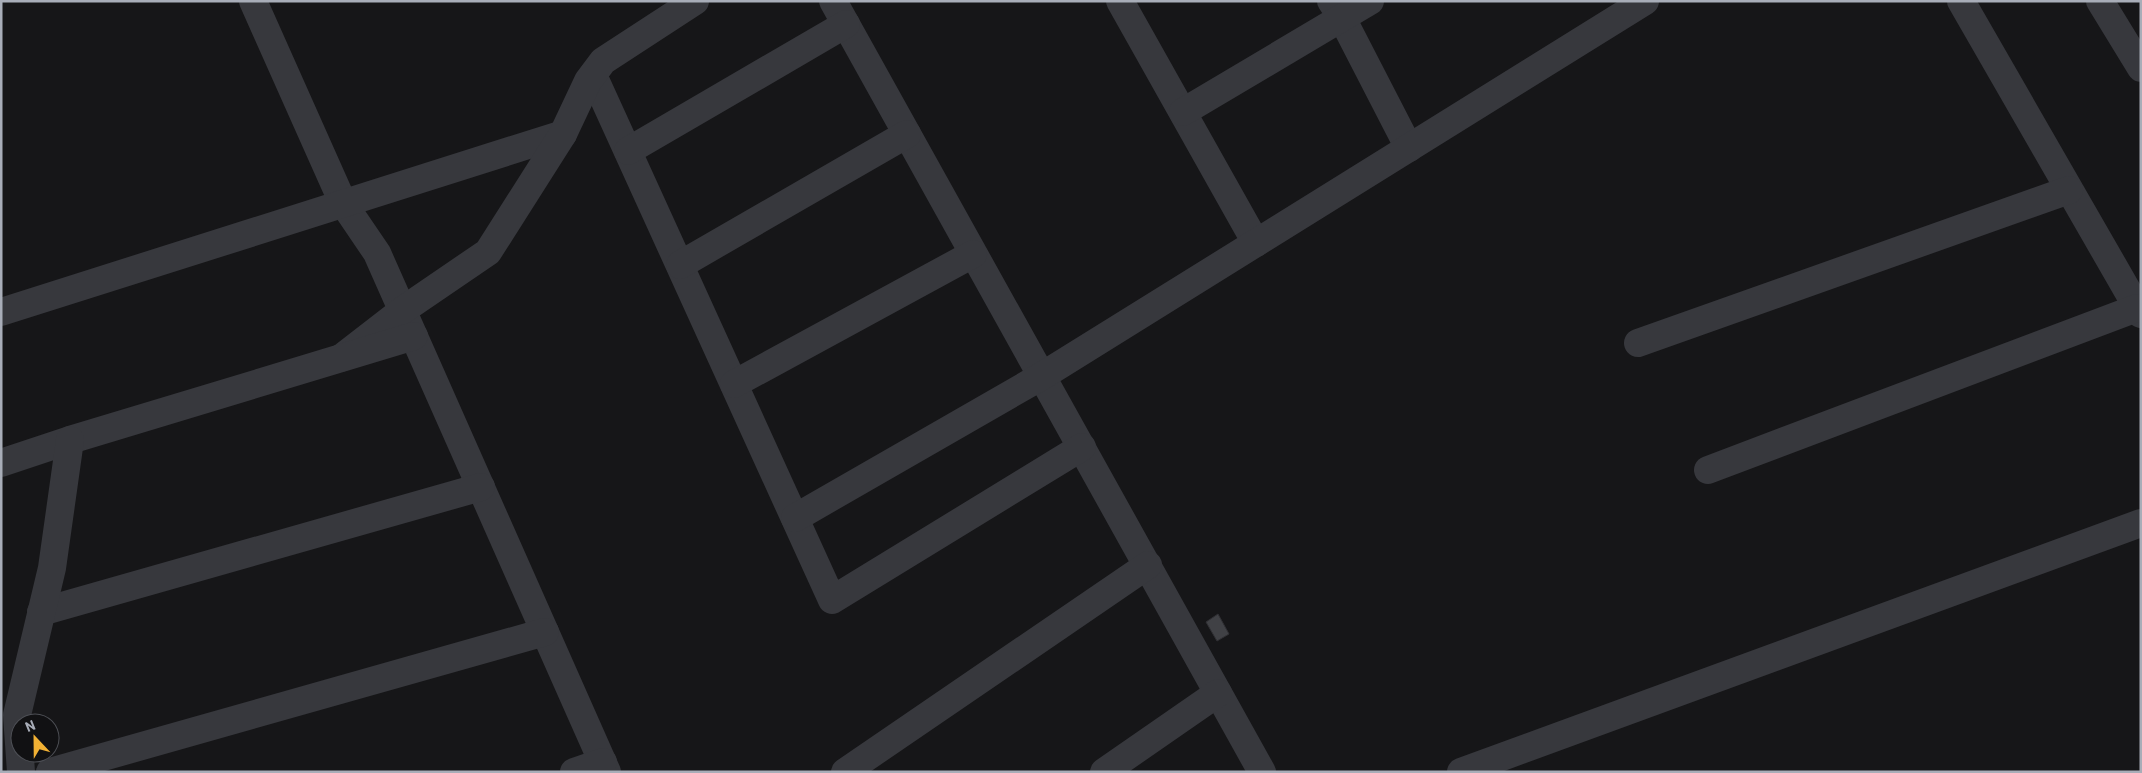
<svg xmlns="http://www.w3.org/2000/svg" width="2142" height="773" font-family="Barlow,sans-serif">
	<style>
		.building { fill: #404145; stroke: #303034 }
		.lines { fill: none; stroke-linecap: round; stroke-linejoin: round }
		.street { stroke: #37383d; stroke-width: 28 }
	</style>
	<rect width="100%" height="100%" fill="#161618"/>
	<path class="building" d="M1218 614 1229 634 1217 641 1206 622Z"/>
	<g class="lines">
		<g class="street">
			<path d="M253 1 343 203 377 253 607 772"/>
			<path d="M833 1 1262 772"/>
			<path d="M1120 1 1256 243"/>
			<path d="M1331 1 1342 18 1409 148"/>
			<path d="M1961 1 2141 314"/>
			<path d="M2100 1 2141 68"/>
			<path d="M593 75 832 600 1082 447"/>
			<path d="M1183 112 1370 1"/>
			<path d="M628 151 846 24"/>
			<path d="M680 265 907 134"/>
			<path d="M1 312 563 134"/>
			<path d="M1638 343 2069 190"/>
			<path d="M341 358 403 310 488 252 563 134 588 81 603 61 695 1"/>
			<path d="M734 384 973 254"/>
			<path d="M1 463 70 440 414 336"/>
			<path d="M1708 470 2137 308"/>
			<path d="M795 518 1042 376 1645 1"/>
			<path d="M41 612 481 487"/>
			<path d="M21 772 17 715 52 568 70 440"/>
			<path d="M50 772 545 632"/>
			<path d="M574 772 603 762"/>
			<path d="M845 772 1148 565"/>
			<path d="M1104 772 1218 693"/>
			<path d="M1461 772 2141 523"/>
		</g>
	</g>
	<rect width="2142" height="773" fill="none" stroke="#a8adb8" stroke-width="5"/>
	<g transform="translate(35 738) rotate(338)"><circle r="24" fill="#111113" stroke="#4d4f55"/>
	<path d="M0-4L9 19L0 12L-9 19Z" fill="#f2b134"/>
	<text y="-8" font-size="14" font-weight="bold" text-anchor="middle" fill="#a8adb8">N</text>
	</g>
</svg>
